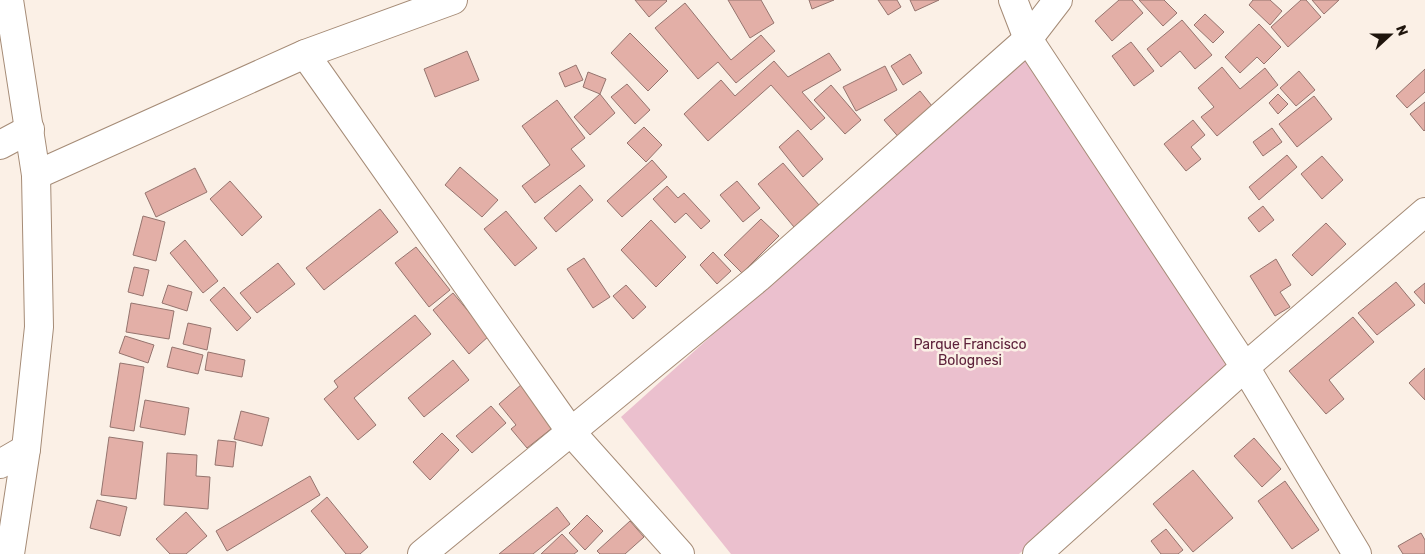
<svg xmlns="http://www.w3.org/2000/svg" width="1425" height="554" font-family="Rubik,sans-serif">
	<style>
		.green { fill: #ebc0ce }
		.building { fill: #e3afa7; stroke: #95746e }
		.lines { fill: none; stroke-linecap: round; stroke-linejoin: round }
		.street-casing { stroke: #a58b76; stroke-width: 30 }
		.primary-casing { stroke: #a58b76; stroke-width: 30 }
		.street { stroke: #fff; stroke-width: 28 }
		.primary { stroke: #fff; stroke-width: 28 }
		.labels { text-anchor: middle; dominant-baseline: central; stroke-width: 5; stroke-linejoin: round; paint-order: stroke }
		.park-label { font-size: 14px; fill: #5e223b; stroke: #fbf0e6 }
	</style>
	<rect width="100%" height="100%" fill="#fbf0e6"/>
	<path class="green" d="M1026 53 1230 369 1019 554H731L621 417Z"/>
	<g class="building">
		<path d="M635 0H666L667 1 649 17Z"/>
		<path d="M728 0H761L774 23 750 38Z"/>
		<path d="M809 0H834L812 9Z"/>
		<path d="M878 0H897L901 7 888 15Z"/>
		<path d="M910 0H939L915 11Z"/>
		<path d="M1119 0H1132L1143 13 1112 41 1095 21Z"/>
		<path d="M1139 0H1164L1177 13 1163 26Z"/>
		<path d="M1253 0H1270L1282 11 1270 25 1249 5Z"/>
		<path d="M1301 0H1306L1321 17 1288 47 1271 27Z"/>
		<path d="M1312 0H1339L1324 14Z"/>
		<path d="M685 3 731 60 761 35 775 51 736 83 718 62 698 79 655 28Z"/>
		<path d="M1205 14 1224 32 1213 43 1194 25Z"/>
		<path d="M1182 20 1212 55 1195 69 1180 51 1161 67 1147 49Z"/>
		<path d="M1259 24 1281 47 1264 64 1257 57 1240 73 1225 57Z"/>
		<path d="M630 33 668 71 648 91 611 53Z"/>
		<path d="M1131 42 1154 71 1134 86 1112 56Z"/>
		<path d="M467 51 479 80 435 97 424 69Z"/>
		<path d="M829 53 841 70 802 92 825 118 811 130 771 85 708 141 684 114 721 80 735 96 774 61 788 77Z"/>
		<path d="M910 54 922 73 903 85 891 66Z"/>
		<path d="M576 65 583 80 565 87 559 73Z"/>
		<path d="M885 66 897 90 856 111 843 87Z"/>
		<path d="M1222 67 1240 89 1265 68 1278 85 1217 136 1201 117 1214 107 1198 88Z"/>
		<path d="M1425 69V92L1407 108 1396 96Z"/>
		<path d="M1299 71 1315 90 1296 106 1280 88Z"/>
		<path d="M588 72 606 79 600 94 583 87Z"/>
		<path d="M627 84 650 110 635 124 611 97Z"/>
		<path d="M831 85 861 120 845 134 814 100Z"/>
		<path d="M920 91 936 111 901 140 884 120Z"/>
		<path d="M600 94 615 113 590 135 574 117Z"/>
		<path d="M1278 94 1288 104 1278 114 1269 103Z"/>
		<path d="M1314 96 1332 119 1297 147 1279 124Z"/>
		<path d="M557 100 585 138 571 149 585 166 535 203 522 186 550 165 522 126Z"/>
		<path d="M1425 102V130L1424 131 1410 114Z"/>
		<path d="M1193 120 1205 135 1191 147 1201 159 1186 171 1164 144Z"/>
		<path d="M644 127 662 145 646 162 627 143Z"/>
		<path d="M1272 128 1282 142 1263 156 1253 142Z"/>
		<path d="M798 130 823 159 803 177 779 147Z"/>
		<path d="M1287 155 1297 167 1259 200 1249 187Z"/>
		<path d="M1322 156 1343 180 1322 199 1301 174Z"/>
		<path d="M652 160 667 177 622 217 607 201Z"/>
		<path d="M783 163 819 205 794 227 758 184Z"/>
		<path d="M460 167 498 200 482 217 445 185Z"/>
		<path d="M195 168 207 192 156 217 145 193Z"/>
		<path d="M230 181 262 217 242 236 210 199Z"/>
		<path d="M737 181 760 208 743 222 720 195Z"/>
		<path d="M580 185 593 200 556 232 544 218Z"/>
		<path d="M667 186 678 198 684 193 710 221 701 229 686 213 675 223 653 199Z"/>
		<path d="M1263 206 1274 220 1259 232 1248 218Z"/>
		<path d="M380 209 398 232 324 290 306 268Z"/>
		<path d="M506 211 537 248 515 266 484 229Z"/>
		<path d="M143 216 165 222 156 261 133 255Z"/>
		<path d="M761 219 779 236 742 273 724 255Z"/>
		<path d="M651 220 686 257 656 287 621 250Z"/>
		<path d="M1326 223 1346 244 1312 276 1292 255Z"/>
		<path d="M185 240 218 281 203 293 170 253Z"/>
		<path d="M416 247 450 290 429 307 395 263Z"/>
		<path d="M713 252 731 271 717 284 700 265Z"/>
		<path d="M584 258 610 297 593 308 567 269Z"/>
		<path d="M1276 259 1291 285 1280 292 1290 307 1275 316 1250 276Z"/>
		<path d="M278 263 295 284 257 313 240 293Z"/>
		<path d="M134 267 149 270 143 296 128 292Z"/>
		<path d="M1396 282 1415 305 1377 335 1358 313Z"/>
		<path d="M1425 283V304L1414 292Z"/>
		<path d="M168 285 192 292 187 311 162 303Z"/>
		<path d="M626 285 646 307 633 319 613 296Z"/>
		<path d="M224 287 251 318 237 331 210 300Z"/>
		<path d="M453 293 489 336 469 354 433 310Z"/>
		<path d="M131 303 174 311 169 339 126 332Z"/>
		<path d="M415 315 431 334 354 398 376 425 358 440 324 399 338 387 334 381Z"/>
		<path d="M1353 317 1374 342 1329 380 1344 399 1326 414 1289 371Z"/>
		<path d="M188 323 211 328 207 350 183 344Z"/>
		<path d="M125 336 154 345 148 363 119 353Z"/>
		<path d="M172 347 203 355 198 374 167 367Z"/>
		<path d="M208 352 245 360 242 377 205 370Z"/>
		<path d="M453 360 469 380 424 417 408 398Z"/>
		<path d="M120 363 144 367 134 431 110 427Z"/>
		<path d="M1425 368V400L1409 383Z"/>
		<path d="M522 384 556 425 527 448 511 429 516 425 499 404Z"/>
		<path d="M145 400 189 408 185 435 140 427Z"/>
		<path d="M491 406 506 423 472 453 456 436Z"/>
		<path d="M241 411 269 418 262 446 234 439Z"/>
		<path d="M442 433 459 450 430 480 413 462Z"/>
		<path d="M109 437 143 442 136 499 101 495Z"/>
		<path d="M1254 438 1281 469 1262 487 1234 456Z"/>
		<path d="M218 440 236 442 233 467 215 465Z"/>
		<path d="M167 453 197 455 196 476 210 477 208 509 164 505Z"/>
		<path d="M1193 470 1233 518 1193 552 1153 504Z"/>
		<path d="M310 476 320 495 227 551 216 531Z"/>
		<path d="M1285 481 1319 530 1292 549 1258 501Z"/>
		<path d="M327 497 368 547 360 554H346L311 511Z"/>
		<path d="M97 500 127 507 120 536 90 528Z"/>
		<path d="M557 507 570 524 533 554H499Z"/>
		<path d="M186 512 207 536 186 554H170L156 539Z"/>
		<path d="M587 515 603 531 585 550 569 533Z"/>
		<path d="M630 521 644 537 625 554H600L597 551Z"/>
		<path d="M1166 529 1183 550 1178 554H1161L1151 541Z"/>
		<path d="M1421 533 1425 540V554H1403L1398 546Z"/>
		<path d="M562 534 578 551 574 554H541Z"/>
	</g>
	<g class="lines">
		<g class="street-casing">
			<g id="street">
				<path d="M1013 0 1028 39 1245 367 1357 554"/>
				<path d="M305 54 571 432 680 554"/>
				<path d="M0 145 30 129"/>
				<path d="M36 175 305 54 453 0"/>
				<path d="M0 464 26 449"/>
				<path d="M422 554 758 278 1028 39 1058 0"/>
				<path d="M1037 554 1245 367 1425 212"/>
			</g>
		</g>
		<g class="primary-casing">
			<path id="primary" d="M9 0 36 175 39 327 26 449 10 554"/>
		</g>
		<use href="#street" class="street"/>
		<use href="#primary" class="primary"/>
	</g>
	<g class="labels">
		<g class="park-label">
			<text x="970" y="344">Parque Francisco<tspan x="970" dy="16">Bolognesi</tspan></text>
		</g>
	</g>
	<g transform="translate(1390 35) rotate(69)" stroke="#fbf0e6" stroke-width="4" paint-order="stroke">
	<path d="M0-4L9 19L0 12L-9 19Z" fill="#1f150d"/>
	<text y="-8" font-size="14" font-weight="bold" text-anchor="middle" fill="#1f150d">N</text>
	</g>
</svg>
